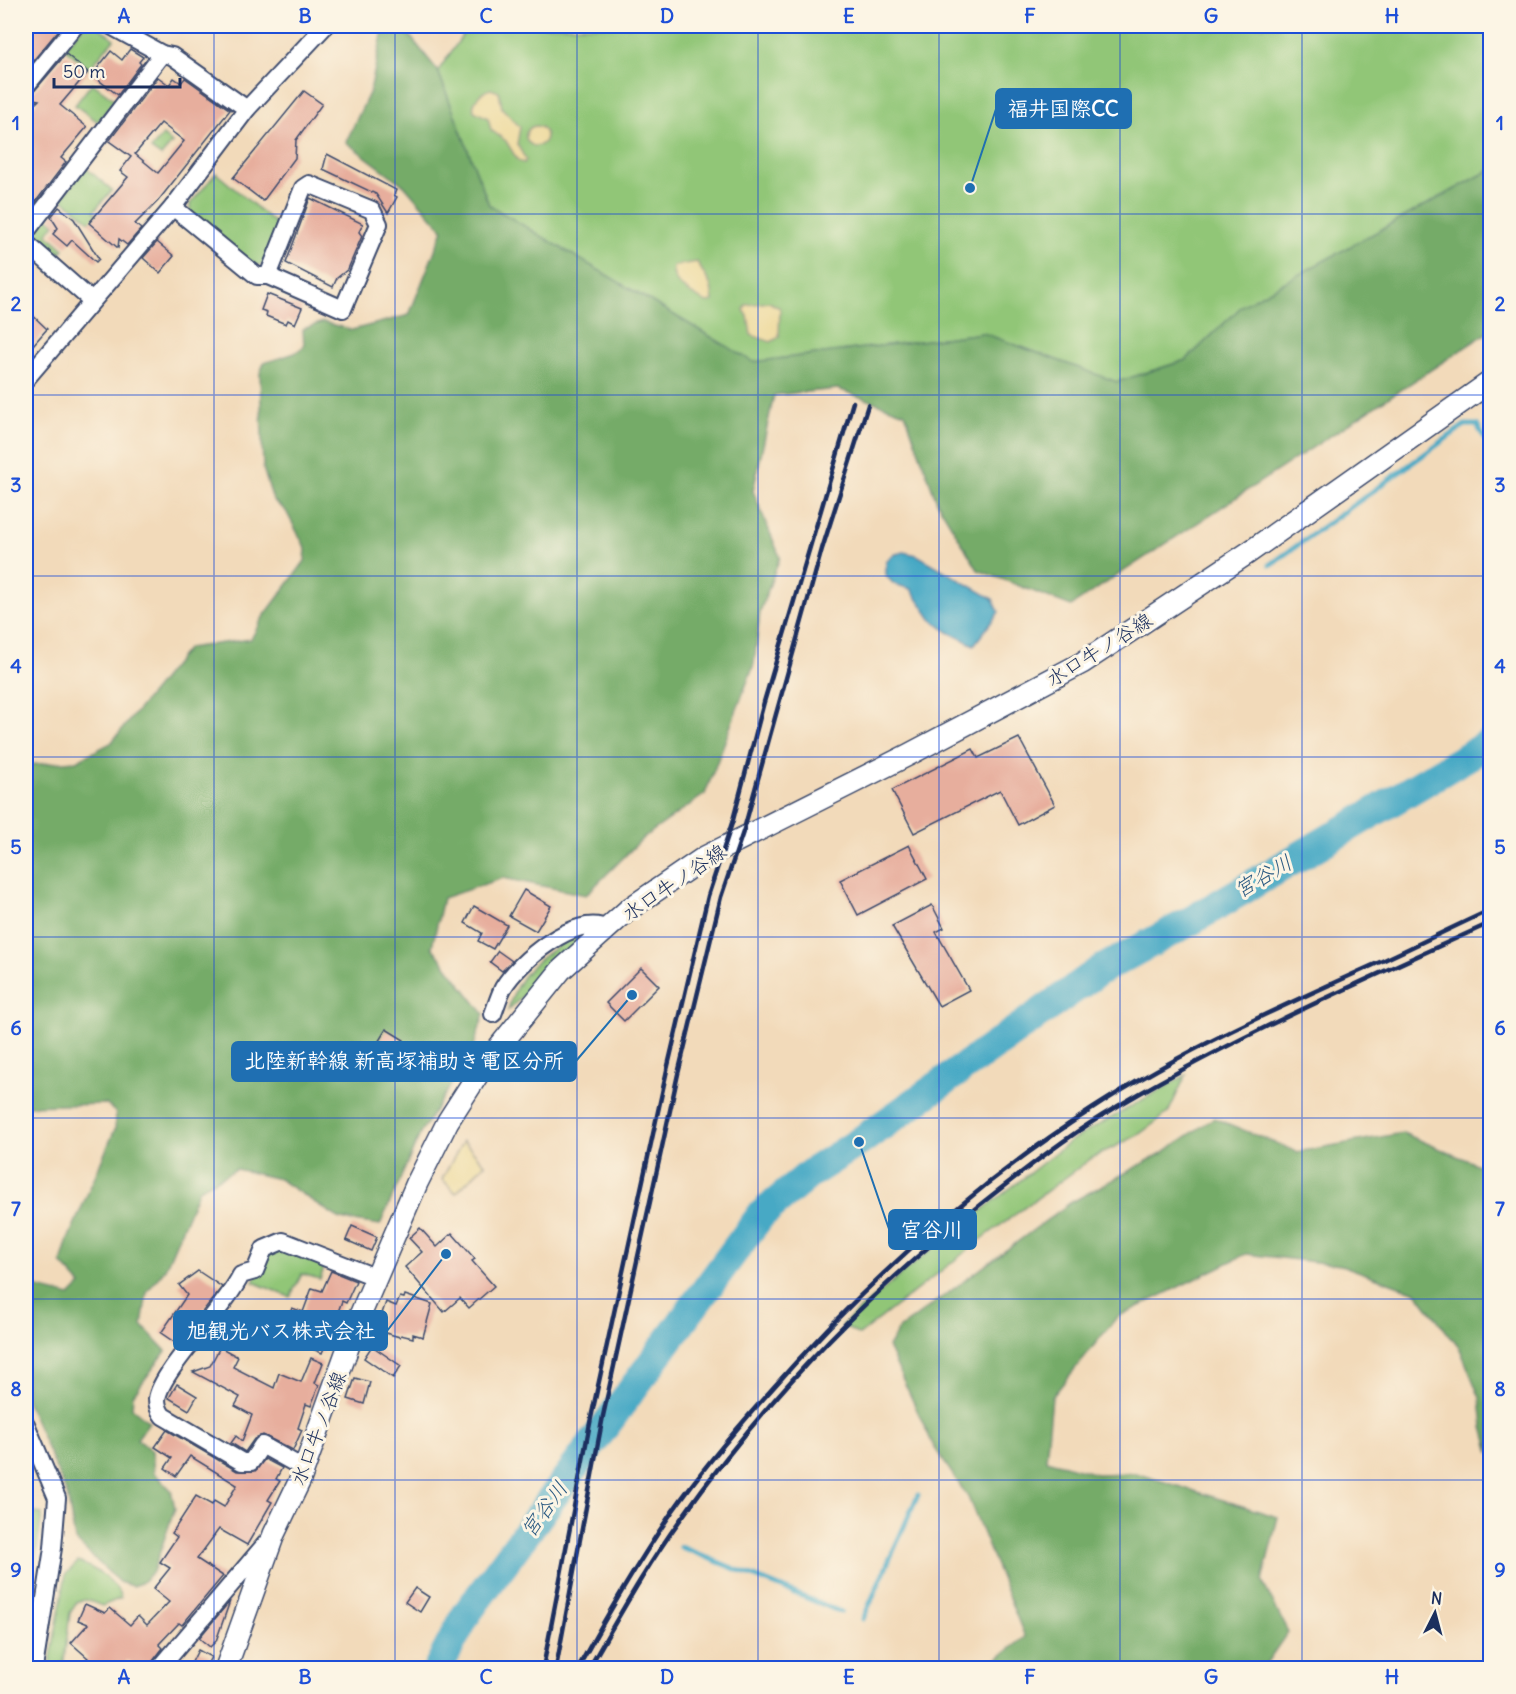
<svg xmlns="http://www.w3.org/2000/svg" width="1516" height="1694" font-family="Delius,'Klee One',sans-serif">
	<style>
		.green { fill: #91c677; stroke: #567a6a; stroke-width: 1.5 }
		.forest { fill: #74ab68; stroke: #486d63; stroke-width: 1.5 }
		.sand { fill: #eeda9e; stroke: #84847e; stroke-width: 1.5 }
		.water { fill: #46a9c5; stroke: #306c92; stroke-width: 1.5 }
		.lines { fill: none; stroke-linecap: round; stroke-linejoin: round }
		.stream { stroke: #46a9c5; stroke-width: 5 }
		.river { stroke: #46a9c5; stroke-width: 30 }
		.building { fill: #e7ae9d; fill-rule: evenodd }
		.minor-casing { stroke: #3b496c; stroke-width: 20 }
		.major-casing { stroke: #3b496c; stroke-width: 24 }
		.minor { stroke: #fff; stroke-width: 16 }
		.major { stroke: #fff; stroke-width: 21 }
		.rail { stroke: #1b2f5e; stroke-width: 4.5 }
		.grid { fill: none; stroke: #1d4ed8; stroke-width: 1.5; stroke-opacity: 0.55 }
		.labels { text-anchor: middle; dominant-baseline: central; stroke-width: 6; stroke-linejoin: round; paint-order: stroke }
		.street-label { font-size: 20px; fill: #1b2f5e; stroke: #fcf5e5 }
		.water-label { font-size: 21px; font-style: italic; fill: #2a5a82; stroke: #fcf5e5 }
		.leader { fill: none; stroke: #1f6fb2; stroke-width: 2 }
		.callout-dot { fill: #1f6fb2; stroke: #fcf5e5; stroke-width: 2 }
		.callout { fill: #1f6fb2; stroke: #1f6fb2; stroke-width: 2 }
		.callout-label { font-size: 21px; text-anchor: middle; font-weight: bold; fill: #fff }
		.neatline { fill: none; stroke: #1d4ed8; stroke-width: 2 }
		.grid-label { font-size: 20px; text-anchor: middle; font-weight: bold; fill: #1d4ed8 }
	</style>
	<rect width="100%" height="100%" fill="#fcf5e5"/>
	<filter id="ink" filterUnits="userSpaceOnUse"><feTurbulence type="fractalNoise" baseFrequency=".0167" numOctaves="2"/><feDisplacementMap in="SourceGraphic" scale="12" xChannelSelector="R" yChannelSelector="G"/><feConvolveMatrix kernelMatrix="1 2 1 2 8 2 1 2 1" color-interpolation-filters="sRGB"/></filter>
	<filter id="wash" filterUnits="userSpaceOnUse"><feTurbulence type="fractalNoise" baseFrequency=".008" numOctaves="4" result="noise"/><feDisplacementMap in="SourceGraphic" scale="24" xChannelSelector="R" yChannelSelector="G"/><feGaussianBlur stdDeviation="1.35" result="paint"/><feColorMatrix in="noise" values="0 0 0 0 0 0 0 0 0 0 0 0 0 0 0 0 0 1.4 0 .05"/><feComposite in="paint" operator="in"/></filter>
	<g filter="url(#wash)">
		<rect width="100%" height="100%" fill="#f2daba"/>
		<g class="green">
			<path d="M83 26H97L114 39 89 69 64 48Z"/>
			<path d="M469 26H1490V170L1243 305 1186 360 1117 382 983 333 753 362 489 205 438 71Z"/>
			<path d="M92 83 115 100 98 122 75 105Z"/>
			<path d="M163 135 172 143 161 156 151 149Z"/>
			<path d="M86 168 112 190 94 211 103 219 97 227 61 198Z"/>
			<path d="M216 173 282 229 269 263 254 266 190 212V204Z"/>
			<path d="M43 214 55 224 47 234 64 249 58 255 54 256 30 235Z"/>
			<path d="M571 937H585L508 1010C519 970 538 960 571 937Z"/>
			<path d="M1186 1075 1168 1113 1138 1135 1092 1158 983 1238 859 1335 842 1325 917 1261 1072 1140Z"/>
			<path d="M283 1245 326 1263 320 1279 302 1274 290 1297 253 1282 269 1252Z"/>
			<path d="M26 1512 42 1514 31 1587 29 1642 26 1651Z"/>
			<path d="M78 1562C94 1568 116 1580 121 1598L102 1606 87 1600 78 1601 70 1613 63 1668H49L66 1574Z"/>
		</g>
		<g class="forest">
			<path d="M384 26H402L438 71 489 205 753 362 983 333 1117 382 1186 360 1243 305 1490 170V331L1071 606 978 570 937 502 905 413 838 389 774 395 753 491 780 557 760 612 754 664 705 794 643 838 586 895 503 878 443 898 432 947 484 1014 472 1052 421 1132 380 1225 340 1219 279 1179 236 1169 199 1189 165 1269 147 1292 142 1325 166 1351 133 1395 132 1408 149 1422 137 1439 152 1451 154 1473 171 1490 175 1508 153 1572 141 1583 132 1586 119 1582 75 1540 67 1494 26 1400V1285L70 1296 81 1285 61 1263 67 1242 115 1129 116 1113 106 1104 26 1106V765L76 761 111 743 188 648 251 639 262 619 305 561 306 549 286 511 273 500 263 468 260 373 264 363 295 353 304 346 303 329 323 322 352 330 409 315 443 230 406 187 346 142 370 91Z"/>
			<path d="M1214 1118 1297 1152 1403 1133 1490 1170V1453L1483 1427 1480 1398 1460 1349 1416 1292 1341 1265 1246 1254 1117 1317 1052 1397 1046 1460 1097 1474 1136 1473 1278 1517 1262 1581 1288 1632 1263 1668H986L1025 1637 968 1497 934 1447 888 1347 899 1329 1070 1203 1162 1153Z"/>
		</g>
		<g class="sand">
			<path d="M491 89 499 92 502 108 520 127 517 144 526 160 524 163 518 161 506 141 491 130 488 118 474 111C471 101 482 91 491 89Z"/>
			<circle cx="536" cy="136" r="10"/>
			<path d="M697 262 711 286 713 301 706 303C691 291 671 288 673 266Z"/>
			<path d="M769 302 780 308 779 337 771 342 751 335 748 316 744 310 746 305Z"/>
			<path d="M463 1141 485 1164 456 1193 442 1179Z"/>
		</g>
		<path class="water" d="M903 552 917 555 993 599 999 612 974 645 948 632 931 619 911 589 894 584 886 576V562L893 555Z"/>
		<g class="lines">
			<g class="stream">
				<path d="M1270 565 1465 425H1477L1490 448"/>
				<path d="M681 1547 841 1612"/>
				<path d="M863 1619 918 1495"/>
			</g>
			<path class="river" d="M438 1668 467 1613 761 1215 811 1173 859 1142 1099 971 1189 922 1490 743"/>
		</g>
		<g id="blocks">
			<g class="building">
				<path d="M26 26H62L27 68 26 67Z"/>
				<path d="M130 49 143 57 139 62 141 64 118 95 92 75 111 51 122 60Z"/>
				<path d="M66 54 88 72 60 105 87 127 61 158 66 162 34 204 26 198V113L39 100 33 99 30 96Z"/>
				<path d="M158 77 169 85 174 78 181 83 185 78 230 110 158 201 135 224 141 229 127 245 119 239 118 248 89 223 128 177 120 171 131 157 109 141ZM161 123 184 141 158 173 135 154Z"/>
				<path d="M304 91 322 104 296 140 295 158 263 201 233 178Z"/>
				<path d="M327 154 396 190 394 195 397 197 388 213 376 194 323 169Z"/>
				<path d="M310 198 363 224 359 232 362 236 348 269 337 278 333 287 286 263Z"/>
				<path d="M59 207 74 219 99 259 96 262 72 240 67 246 53 234 58 228 51 217Z"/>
				<path d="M157 242 174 256 160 273 143 258Z"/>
				<path d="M267 294 302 308 295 324 288 320 286 324 266 316 267 312 261 310Z"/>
				<path d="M26 309 47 329 26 353Z"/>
				<path d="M1019 738 1055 805 1018 825 1000 790 914 833 892 790 973 749 978 758Z"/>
				<path d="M909 845 927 879 858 915 840 880Z"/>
				<path d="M524 890 551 906 536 931 509 916Z"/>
				<path d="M932 905 944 928 936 932 969 990 939 1006 892 926Z"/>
				<path d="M474 906 507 925 493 949 478 941 482 933 465 923Z"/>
				<path d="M498 951 512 961 502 971 490 962Z"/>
				<path d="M641 968 659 986 624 1021 606 1003Z"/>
				<path d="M386 1029 404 1040 386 1069 368 1059Z"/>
				<path d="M352 1226 377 1237 371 1251 346 1240Z"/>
				<path d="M420 1228 437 1247 452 1233 475 1259 472 1261 494 1286 469 1308 460 1298 444 1312 405 1267 422 1252 409 1238Z"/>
				<path d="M198 1271 222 1287 177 1344 161 1333 187 1295 179 1285Z"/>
				<path d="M331 1271 356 1281 346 1303 342 1301 335 1320 331 1319 335 1321 322 1353 281 1336 292 1308 303 1312 312 1288 322 1291Z"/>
				<path d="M405 1295 432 1304 423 1337 413 1334V1338L401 1335 400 1337 382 1332 385 1327 378 1325 386 1302 396 1306 400 1297 404 1298Z"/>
				<path d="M372 1346 401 1366 393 1378 364 1358Z"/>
				<path d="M220 1347 238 1357 233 1367 274 1388 279 1373 301 1382 311 1358 323 1363 315 1383 319 1385 311 1406 306 1404 298 1428 302 1430 293 1450 263 1435 254 1439 245 1452 231 1443 236 1436 242 1441 252 1415 235 1406 240 1397 193 1372 210 1366Z"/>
				<path d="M355 1378 370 1382 364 1404 348 1399Z"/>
				<path d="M177 1384 197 1396 189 1410 169 1398Z"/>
				<path d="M167 1430 237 1471H255L265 1459 282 1468 276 1479 280 1481 268 1500 272 1502 247 1545 219 1529 197 1559 223 1576 182 1625 179 1623 159 1644 163 1648 152 1662 150 1668H138L128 1660 121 1668H79L88 1658 71 1643 88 1624 78 1620 85 1604 105 1613 110 1608 130 1625 138 1616 147 1625 169 1602 153 1589 170 1568 160 1562 177 1537 172 1533 196 1496 212 1505 214 1501 224 1507 237 1485 190 1456 176 1476 165 1468 172 1458 155 1447Z"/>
				<path d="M415 1588 429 1597 420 1612 405 1602Z"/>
				<path d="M230 1601 216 1641 210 1647 199 1638Z"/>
				<path d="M198 1650 211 1657 205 1668H189Z"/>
			</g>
		</g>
	</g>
	<g filter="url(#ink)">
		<use href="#blocks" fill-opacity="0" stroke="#3b496c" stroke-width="1.5"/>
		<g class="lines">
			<g class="minor-casing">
				<g id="minor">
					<path d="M111 26 162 54 172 56 247 109"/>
					<path d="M26 86 75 26"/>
					<path d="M173 207 257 276H268L343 309 379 224 372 210 309 184 303 188 268 276"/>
					<path d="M26 232 162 54"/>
					<path d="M26 243 92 301"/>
					<path d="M26 379 173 207 247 109 325 26"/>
					<path d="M493 1014C496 1006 499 996 503 988 518 962 577 912 607 929"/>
					<path d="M26 1424 57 1498 53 1548 34 1668"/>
					<path d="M303 1468 262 1445 251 1462H242L163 1416C159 1411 157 1405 157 1399 161 1370 225 1309 241 1275L255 1271 264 1249 283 1241 375 1277"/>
					<path d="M160 1668 268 1541"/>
				</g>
			</g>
			<g class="major-casing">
				<path id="major" d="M226 1668 274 1534 300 1480 358 1320 417 1183 448 1121 482 1068 561 970 629 909 705 857 908 755 1082 663 1248 553 1490 382"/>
			</g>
			<use href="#minor" class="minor"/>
			<use href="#major" class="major"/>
			<g class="rail">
				<path d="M543 1668 591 1418 667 1070 708 896 733 820 764 702 853 402"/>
				<path d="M556 1668 603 1416 678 1074 721 897 744 829 822 549 868 405"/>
				<path d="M578 1668C607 1615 638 1562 672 1512 700 1472 732 1434 764 1398 860 1288 969 1188 1092 1109 1183 1050 1282 1006 1380 962 1417 945 1453 927 1490 910"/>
				<path d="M589 1668C618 1618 646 1567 680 1520 767 1397 872 1288 991 1196 1027 1168 1064 1139 1103 1115 1227 1040 1359 983 1490 923"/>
			</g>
		</g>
	</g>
	<path class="grid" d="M214 26V1668M395 26V1668M577 26V1668M758 26V1668M939 26V1668M1120 26V1668M1302 26V1668M26 214H1490M26 395H1490M26 576H1490M26 757H1490M26 937H1490M26 1118H1490M26 1299H1490M26 1480H1490"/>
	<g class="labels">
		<g class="street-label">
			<text transform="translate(1099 649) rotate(-32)">水口牛ノ谷線</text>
			<text transform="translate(674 882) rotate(-34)">水口牛ノ谷線</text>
			<text transform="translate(318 1428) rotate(-69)">水口牛ノ谷線</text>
		</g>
		<g class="water-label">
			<text transform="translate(1263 876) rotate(-30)">宮谷川</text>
			<text transform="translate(544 1509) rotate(-54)">宮谷川</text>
		</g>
	</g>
	<path class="leader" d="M970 188L996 109M632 995L576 1061M859 1142L889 1229M446 1254L387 1331"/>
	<g class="callout-dot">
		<circle cx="970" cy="188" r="6"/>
		<circle cx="632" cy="995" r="6"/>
		<circle cx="859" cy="1142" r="6"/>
		<circle cx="446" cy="1254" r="6"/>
	</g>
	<g class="callout">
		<rect x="996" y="89" width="135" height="39" rx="6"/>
		<rect x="232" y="1042" width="344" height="39" rx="6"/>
		<rect x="889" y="1210" width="87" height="39" rx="6"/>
		<rect x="174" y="1311" width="213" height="39" rx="6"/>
	</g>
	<g class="callout-label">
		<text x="1063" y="116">福井国際CC</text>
		<text x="404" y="1068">北陸新幹線 新高塚補助き電区分所</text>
		<text x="932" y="1237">宮谷川</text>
		<text x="281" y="1338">旭観光バス株式会社</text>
	</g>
	<rect width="1516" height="1694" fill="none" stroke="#fcf5e5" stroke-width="66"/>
	<g transform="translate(1435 1613) rotate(6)" stroke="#fcf5e5" stroke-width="4.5" paint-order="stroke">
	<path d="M0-4.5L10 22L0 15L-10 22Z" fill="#1b2f5e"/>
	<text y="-9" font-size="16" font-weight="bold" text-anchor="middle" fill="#1b2f5e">N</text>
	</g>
	<path d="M54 78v9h126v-9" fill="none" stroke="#1b2f5e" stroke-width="3"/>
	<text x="63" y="78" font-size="18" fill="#1b2f5e" stroke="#fcf5e5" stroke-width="4.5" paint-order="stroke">50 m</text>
	<rect x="33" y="33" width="1450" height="1628" class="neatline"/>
	<g class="grid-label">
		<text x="124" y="23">A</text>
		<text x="305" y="23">B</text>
		<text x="486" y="23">C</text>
		<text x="667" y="23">D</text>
		<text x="849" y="23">E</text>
		<text x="1030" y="23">F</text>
		<text x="1211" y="23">G</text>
		<text x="1392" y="23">H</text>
		<text x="16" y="130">1</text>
		<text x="1500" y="130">1</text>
		<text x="16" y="311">2</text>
		<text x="1500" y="311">2</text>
		<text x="16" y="492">3</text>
		<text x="1500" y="492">3</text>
		<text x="16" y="673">4</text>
		<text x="1500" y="673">4</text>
		<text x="16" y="854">5</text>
		<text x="1500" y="854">5</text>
		<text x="16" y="1035">6</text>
		<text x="1500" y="1035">6</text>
		<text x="16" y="1216">7</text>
		<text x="1500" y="1216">7</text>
		<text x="16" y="1396">8</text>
		<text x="1500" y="1396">8</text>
		<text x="16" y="1577">9</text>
		<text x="1500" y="1577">9</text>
		<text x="124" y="1684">A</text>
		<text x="305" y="1684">B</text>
		<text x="486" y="1684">C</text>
		<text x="667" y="1684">D</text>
		<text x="849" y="1684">E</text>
		<text x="1030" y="1684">F</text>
		<text x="1211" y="1684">G</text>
		<text x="1392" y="1684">H</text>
	</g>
</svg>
